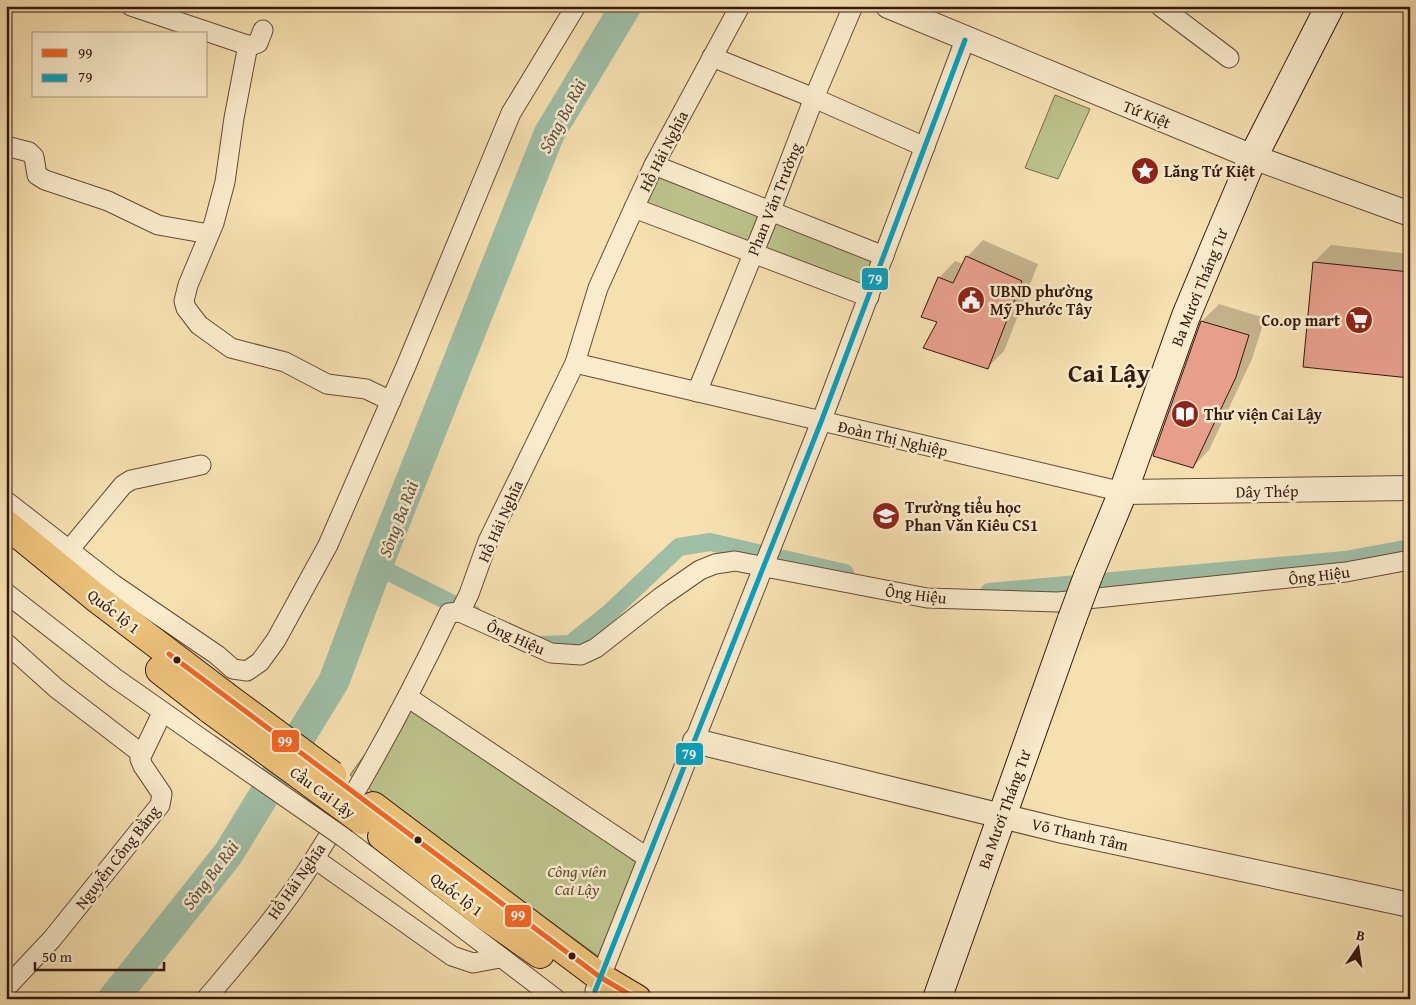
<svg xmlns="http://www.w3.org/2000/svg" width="1416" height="1005" font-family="'Gentium Book Plus',serif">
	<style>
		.green { fill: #bcc28b; stroke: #786d4c }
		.shadow { fill: #0003 }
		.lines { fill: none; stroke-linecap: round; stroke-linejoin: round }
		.canal { stroke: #9ebea6; stroke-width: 18 }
		.river { stroke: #9ebea6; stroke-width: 31 }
		.building { fill: #e79f8c; stroke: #35180e }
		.minor-casing { stroke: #654a36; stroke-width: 21 }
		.tertiary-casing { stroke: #654a36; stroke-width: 26 }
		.secondary-casing { stroke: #35180e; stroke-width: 30 }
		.primary-casing { stroke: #35180e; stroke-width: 30 }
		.minor { stroke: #f9ebcc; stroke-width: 19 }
		.tertiary { stroke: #f9ebcc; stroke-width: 24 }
		.secondary { stroke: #f9ebcc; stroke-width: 28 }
		.primary { stroke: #ebc078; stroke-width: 28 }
		.minor-bridge-casing { stroke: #654a36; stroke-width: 21; stroke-linecap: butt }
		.secondary-bridge-casing { stroke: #35180e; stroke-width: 30; stroke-linecap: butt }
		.primary-bridge-casing { stroke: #35180e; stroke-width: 30; stroke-linecap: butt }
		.minor-bridge { stroke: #f9ebcc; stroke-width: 19 }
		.secondary-bridge { stroke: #f9ebcc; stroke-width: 28 }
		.primary-bridge { stroke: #ebc078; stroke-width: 28 }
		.bus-1-casing { stroke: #f9ebcc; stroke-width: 9 }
		.bus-2-casing { stroke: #f9ebcc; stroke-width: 9 }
		.bus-1 { stroke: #f26522; stroke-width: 5 }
		.bus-2 { stroke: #03a2c4; stroke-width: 5 }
		.bus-dot { fill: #35180e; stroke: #f9ebcc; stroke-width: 2 }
		.labels { text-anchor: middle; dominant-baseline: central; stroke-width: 5; stroke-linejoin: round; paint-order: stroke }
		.street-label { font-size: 16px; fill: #35180e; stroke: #f9ebcc }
		.poi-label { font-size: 16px; font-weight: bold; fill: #35180e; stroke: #f9ebcc; text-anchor: start }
		.park-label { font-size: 16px; font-style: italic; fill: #5e4b34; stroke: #f9ebcc }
		.water-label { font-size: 18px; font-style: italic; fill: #5a5243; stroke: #f9ebcc }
		.town-label { font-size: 26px; font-weight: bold; fill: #35180e; stroke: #f9ebcc }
		.line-badge { stroke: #f9ebcc; stroke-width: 2 }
		.badge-label { font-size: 14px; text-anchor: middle; font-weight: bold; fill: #fff }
	</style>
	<rect width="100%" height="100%" fill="#f6e0b0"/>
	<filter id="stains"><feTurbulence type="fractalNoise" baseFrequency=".004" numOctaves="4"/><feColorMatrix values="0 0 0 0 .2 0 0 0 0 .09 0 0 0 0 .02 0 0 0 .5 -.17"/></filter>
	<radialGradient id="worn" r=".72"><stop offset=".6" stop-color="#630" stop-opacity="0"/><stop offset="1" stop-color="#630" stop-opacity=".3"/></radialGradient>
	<g class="green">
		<path d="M1055 95 1090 109 1058 179 1025 168Z"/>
		<path d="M654 165 884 256 869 297 634 208Z"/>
		<path d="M405 699 644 868 606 962 350 775Z"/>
	</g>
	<g class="shadow">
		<path d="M983 240 1038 264 1004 351 987 368 938 322 939 278 955 261 963 264 967 257Z"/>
		<path d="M1331 245 1410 254V376L1314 262Z"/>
		<path d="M1219 304 1265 318 1252 359 1209 450 1193 467 1154 455 1202 321Z"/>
	</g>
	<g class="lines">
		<g class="canal">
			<path d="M377 566 473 614"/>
			<path d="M989 592 1345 560 1410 548"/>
			<path d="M539 645 570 644 608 614 679 547 710 542 845 573"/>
		</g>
		<path class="river" d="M113 999 228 854 334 681 377 566 549 134 626 6"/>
	</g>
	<g class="building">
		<path d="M966 256 1022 281 988 369 923 348 937 322 921 317 938 277 953 283Z"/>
		<path d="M1313 262 1410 272V378L1303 367Z"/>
		<path d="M1201 321 1249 335 1236 377 1193 468 1153 456Z"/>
	</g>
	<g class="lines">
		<g class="minor-casing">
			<g id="minor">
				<path d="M131 6 250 46 258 43 263 30"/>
				<path d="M1160 6 1229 58"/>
				<path d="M248 45 234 118 225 182 214 223 188 285 184 301 186 308 199 325 231 348 285 362 327 384 366 389 391 401"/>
				<path d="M712 57 814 98 925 147"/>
				<path d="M6 146 29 152 34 157 37 175 45 180 108 201 158 225 209 234"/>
				<path d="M654 165 884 256"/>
				<path d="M634 208 869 297"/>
				<path d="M575 363 1123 492"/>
				<path d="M697 392 771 210 814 98 853 6"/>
				<path d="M6 501 113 584 217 655 233 669 247 671 260 662 276 640 328 545 406 366 511 113 576 6"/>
				<path d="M69 550 123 485 131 480 201 465"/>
				<path d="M6 593 115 678 209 744"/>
				<path d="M460 612 551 653 581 655 596 648 661 597 700 570 715 564 735 561 927 598 1058 602 1346 572 1410 560"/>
				<path d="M460 612 469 594 488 541 575 363 598 288 634 208 654 165 740 6"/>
				<path d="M6 643 56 688 142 754"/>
				<path d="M409 698 648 858"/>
				<path d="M343 837 556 999"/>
				<path d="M315 859 452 956 473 963 500 958"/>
				<path d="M6 988 52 939 160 805 162 794 143 766 140 759 162 713"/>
				<path d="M595 991 821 422 965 40"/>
				<path d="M206 999C244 954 284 908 315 858 365 779 409 697 449 613L460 612"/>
			</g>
		</g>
		<g class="tertiary-casing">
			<g id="tertiary">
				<path d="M888 6 1253 157 1410 214"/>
				<path d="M1123 492 1410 488"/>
				<path d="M695 741 1063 831 1410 905"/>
			</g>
		</g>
		<g class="secondary-casing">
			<g id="secondary">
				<path d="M1088 576 1123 492 1186 316 1216 244 1253 157 1330 6"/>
				<path d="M937 999 1072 619"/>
			</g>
		</g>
		<g class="primary-casing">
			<g id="primary">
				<path d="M6 524 95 597 224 695"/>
				<path d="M160 670 211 710"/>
				<path d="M373 806 600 977 637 999"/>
				<path d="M382 836 483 914 540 954"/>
			</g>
		</g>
		<use href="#minor" class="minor"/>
		<use href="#tertiary" class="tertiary"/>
		<use href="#secondary" class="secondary"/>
		<use href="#primary" class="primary"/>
		<g class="minor-bridge-casing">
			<path id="minor-bridge" d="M209 744 343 837"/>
		</g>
		<g class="secondary-bridge-casing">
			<path id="secondary-bridge" d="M1072 619 1088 576"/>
		</g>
		<g class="primary-bridge-casing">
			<g id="primary-bridge">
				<path d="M224 695 332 775"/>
				<path d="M211 710 361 820"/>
			</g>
		</g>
		<use href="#minor-bridge" class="minor-bridge"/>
		<use href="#secondary-bridge" class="secondary-bridge"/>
		<use href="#primary-bridge" class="primary-bridge"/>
		<g class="bus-1-casing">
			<path id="bus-1" d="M169 654 600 977 637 999"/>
		</g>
		<g class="bus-2-casing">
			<path id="bus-2" d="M595 991 821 422 965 40"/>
		</g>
		<use href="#bus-1" class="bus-1"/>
		<use href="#bus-2" class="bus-2"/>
	</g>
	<defs>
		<g id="sight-disc" transform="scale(1.4375)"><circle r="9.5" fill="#8f2418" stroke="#f9ebcc"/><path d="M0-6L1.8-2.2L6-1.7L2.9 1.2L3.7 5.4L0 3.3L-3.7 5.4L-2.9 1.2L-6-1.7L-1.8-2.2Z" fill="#fff"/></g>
		<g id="civic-disc" transform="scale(1.4375)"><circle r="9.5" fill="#8f2418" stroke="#f9ebcc"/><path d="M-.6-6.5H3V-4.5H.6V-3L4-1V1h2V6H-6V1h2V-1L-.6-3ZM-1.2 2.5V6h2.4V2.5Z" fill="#fff"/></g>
		<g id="supermarket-disc" transform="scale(1.4375)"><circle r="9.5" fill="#8f2418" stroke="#f9ebcc"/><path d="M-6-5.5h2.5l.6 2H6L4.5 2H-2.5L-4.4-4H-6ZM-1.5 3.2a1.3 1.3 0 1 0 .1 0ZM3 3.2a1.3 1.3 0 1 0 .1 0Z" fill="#fff"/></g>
		<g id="library-disc" transform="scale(1.4375)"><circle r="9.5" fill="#8f2418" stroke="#f9ebcc"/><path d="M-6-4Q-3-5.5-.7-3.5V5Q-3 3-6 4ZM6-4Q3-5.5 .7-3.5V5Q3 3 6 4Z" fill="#fff"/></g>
		<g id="school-disc" transform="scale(1.4375)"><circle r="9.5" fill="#8f2418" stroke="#f9ebcc"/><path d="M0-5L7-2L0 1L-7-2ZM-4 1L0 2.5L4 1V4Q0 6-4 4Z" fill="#fff"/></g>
	</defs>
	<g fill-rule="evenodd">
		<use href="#sight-disc" x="1145" y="171"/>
		<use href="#civic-disc" x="971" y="300"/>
		<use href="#supermarket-disc" x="1359" y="320"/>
		<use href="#library-disc" x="1185" y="414"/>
		<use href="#school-disc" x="886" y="516"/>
	</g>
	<g class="bus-dot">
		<circle cx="177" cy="660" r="4.5"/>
		<circle cx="418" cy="840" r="4.5"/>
		<circle cx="572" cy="956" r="4.5"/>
	</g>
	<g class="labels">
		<g class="street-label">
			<text transform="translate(1147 114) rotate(22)">Tứ Kiệt</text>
			<text transform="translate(663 151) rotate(-63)">Hồ Hải Nghĩa</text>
			<text transform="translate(774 199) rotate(-68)">Phan Văn Trường</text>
			<text transform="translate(1199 287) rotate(-68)">Ba Mươi Tháng Tư</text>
			<text transform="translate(893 438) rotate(13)">Đoàn Thị Nghiệp</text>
			<text transform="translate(1267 491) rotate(-1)">Dây Thép</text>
			<text transform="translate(500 521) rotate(-66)">Hồ Hải Nghĩa</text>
			<text transform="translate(1319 575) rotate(-7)">Ông Hiệu</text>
			<text transform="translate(916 594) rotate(7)">Ông Hiệu</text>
			<text transform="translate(114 611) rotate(38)">Quốc lộ 1</text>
			<text transform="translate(516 637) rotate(24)">Ông Hiệu</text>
			<text transform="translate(323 792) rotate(36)">Cầu Cai Lậy</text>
			<text transform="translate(1004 809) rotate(-70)">Ba Mươi Tháng Tư</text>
			<text transform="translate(1080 834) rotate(13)">Võ Thanh Tâm</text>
			<text transform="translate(117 857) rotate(-52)">Nguyễn Công Bằng</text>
			<text transform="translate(296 881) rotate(-55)">Hồ Hải Nghĩa</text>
			<text transform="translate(457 894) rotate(37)">Quốc lộ 1</text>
		</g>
		<g class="poi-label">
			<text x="1164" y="171">Lăng Tứ Kiệt</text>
			<text x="990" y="291">UBND phường<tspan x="990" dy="18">Mỹ Phước Tây</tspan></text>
			<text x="1340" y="320" text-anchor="end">Co.op mart</text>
			<text x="1204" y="414">Thư viện Cai Lậy</text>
			<text x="905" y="507">Trường tiểu học<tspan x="905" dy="18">Phan Văn Kiêu CS1</tspan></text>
		</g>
		<g class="park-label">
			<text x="577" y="871">Công viên<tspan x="577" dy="18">Cai Lậy</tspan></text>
		</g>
		<g class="water-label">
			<text transform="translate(562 116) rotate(-62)">Sông Ba Rài</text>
			<text transform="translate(398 519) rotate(-69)">Sông Ba Rài</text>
			<text transform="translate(210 875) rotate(-53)">Sông Ba Rài</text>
		</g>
		<g class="town-label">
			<text x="1109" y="372">Cai Lậy</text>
		</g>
	</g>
	<g class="line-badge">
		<rect x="861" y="267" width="28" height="24" rx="5" fill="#03a2c4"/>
		<rect x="271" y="729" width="29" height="24" rx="5" fill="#f26522"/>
		<rect x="675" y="742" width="29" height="24" rx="5" fill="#03a2c4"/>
		<rect x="504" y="904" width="28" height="24" rx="5" fill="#f26522"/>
	</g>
	<g class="badge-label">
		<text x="875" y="284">79</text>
		<text x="285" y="746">99</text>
		<text x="689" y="759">79</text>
		<text x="518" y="920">99</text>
	</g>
	<rect width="1416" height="1005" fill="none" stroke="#f6e0b0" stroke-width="25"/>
	<rect x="8" y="8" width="1401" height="990" fill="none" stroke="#35180e" stroke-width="2.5"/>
	<rect x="12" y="12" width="1391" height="980" fill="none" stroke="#35180e"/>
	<rect x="32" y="32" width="175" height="65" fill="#f9ebcc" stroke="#ab9780"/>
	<rect x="42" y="49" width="25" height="8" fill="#f26522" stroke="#ab9780"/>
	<text x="78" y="58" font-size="15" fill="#35180e">99</text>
	<rect x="42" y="74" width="25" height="8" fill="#03a2c4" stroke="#ab9780"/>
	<text x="78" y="82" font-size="15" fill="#35180e">79</text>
	<g transform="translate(1358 948) rotate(13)" stroke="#f9ebcc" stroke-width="4" paint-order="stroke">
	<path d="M0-4L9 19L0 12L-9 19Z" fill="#35180e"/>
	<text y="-8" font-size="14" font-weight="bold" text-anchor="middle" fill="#35180e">B</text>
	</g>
	<path d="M35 962v8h129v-8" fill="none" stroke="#35180e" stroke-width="2.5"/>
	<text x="42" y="962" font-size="15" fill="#35180e" stroke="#f9ebcc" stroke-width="4" paint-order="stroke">50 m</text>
	<rect width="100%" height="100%" filter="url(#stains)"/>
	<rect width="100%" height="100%" fill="url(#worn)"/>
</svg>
